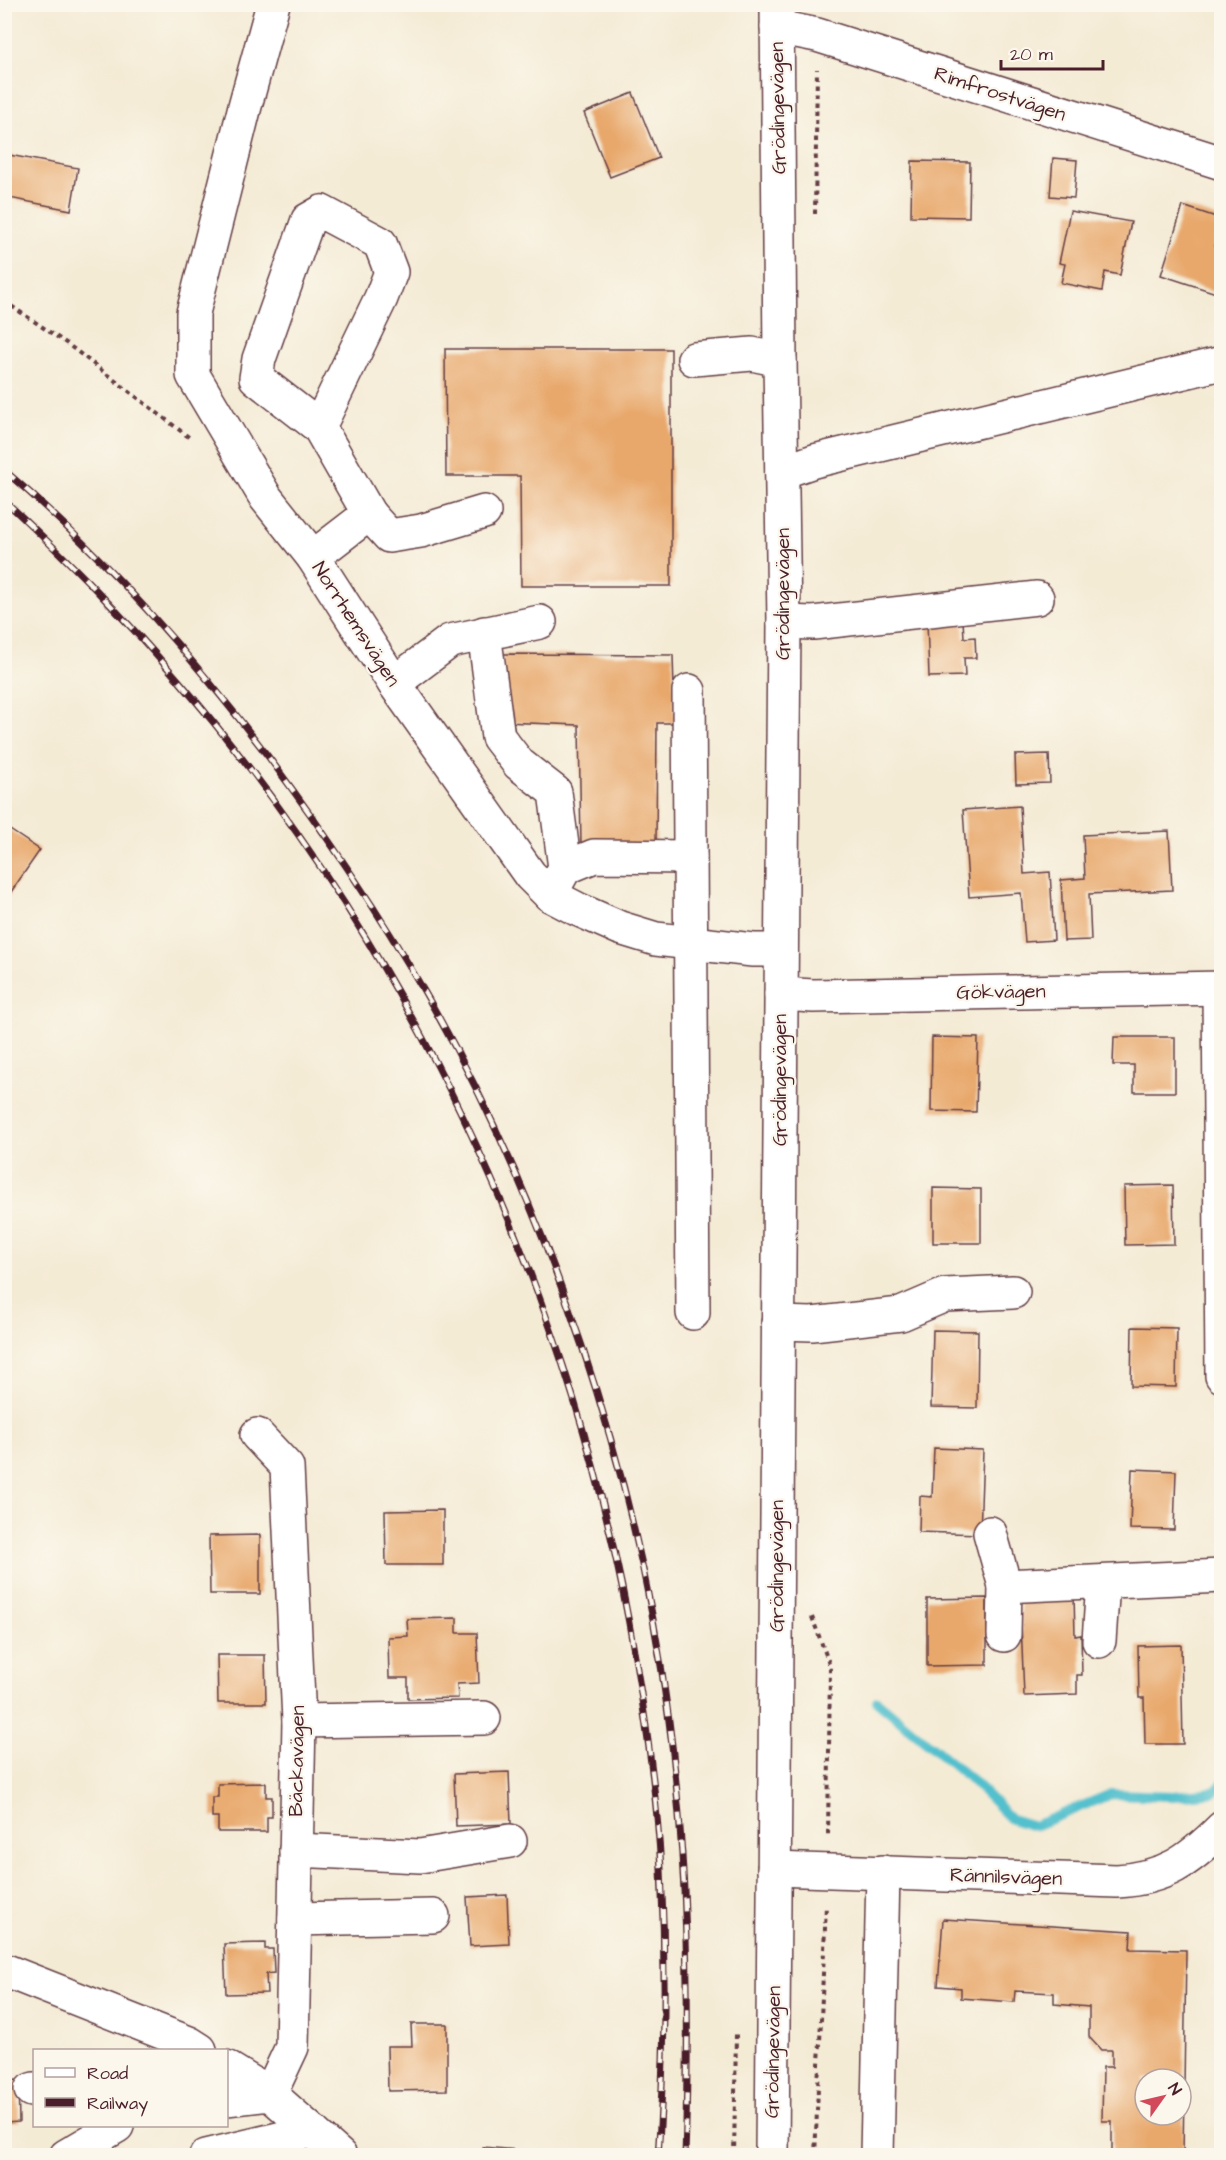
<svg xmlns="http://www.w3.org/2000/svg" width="1226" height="2160" font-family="'Architects Daughter',sans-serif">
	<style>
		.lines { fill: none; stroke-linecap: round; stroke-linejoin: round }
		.stream { stroke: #53c0cd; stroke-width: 10 }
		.building { fill: #e8a86c; fill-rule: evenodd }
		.minor-casing { stroke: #643e44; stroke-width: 36 }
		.path { stroke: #643e44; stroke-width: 4; stroke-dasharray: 4.5 4.5; stroke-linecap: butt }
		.minor { stroke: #fff; stroke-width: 33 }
		.rail-casing { stroke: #4a1f2b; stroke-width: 7 }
		.rail { stroke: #fbf7ec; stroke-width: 4.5; stroke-dasharray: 14; stroke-linecap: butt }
		.labels { text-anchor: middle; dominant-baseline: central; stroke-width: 4.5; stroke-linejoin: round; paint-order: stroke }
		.street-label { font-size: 20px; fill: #4a1f2b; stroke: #fbf7ec }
	</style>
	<rect width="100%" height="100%" fill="#fbf7ec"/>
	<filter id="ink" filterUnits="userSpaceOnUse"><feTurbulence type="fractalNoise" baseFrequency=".0167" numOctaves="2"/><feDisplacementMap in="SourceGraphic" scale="12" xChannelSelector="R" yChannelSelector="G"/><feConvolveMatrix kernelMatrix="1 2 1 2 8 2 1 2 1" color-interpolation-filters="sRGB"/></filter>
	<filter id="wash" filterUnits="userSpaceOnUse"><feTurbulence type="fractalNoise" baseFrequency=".008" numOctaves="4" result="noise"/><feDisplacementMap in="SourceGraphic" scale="24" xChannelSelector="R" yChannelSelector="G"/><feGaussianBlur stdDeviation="1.35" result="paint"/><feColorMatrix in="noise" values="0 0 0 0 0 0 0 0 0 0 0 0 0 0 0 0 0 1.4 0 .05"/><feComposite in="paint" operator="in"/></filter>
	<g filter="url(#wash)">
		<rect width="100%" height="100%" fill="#f4ebd5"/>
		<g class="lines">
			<path class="stream" d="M877 1701 972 1780 1011 1819 1034 1826 1111 1794 1173 1796 1215 1792 1222 1784"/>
		</g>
		<g id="blocks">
			<g class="building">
				<path d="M633 93 659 158 610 177 584 113Z"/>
				<path d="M4 154 78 168 71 210 4 197Z"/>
				<path d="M1053 158 1077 160 1074 198 1050 196Z"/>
				<path d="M912 161 970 162 969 217 911 216Z"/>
				<path d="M1183 206 1222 219 1214 246 1222 249V295L1161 275Z"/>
				<path d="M1070 211 1131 222 1120 275 1105 272 1102 291 1061 283 1065 264 1059 263Z"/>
				<path d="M445 349H671V586H521L520 476H446Z"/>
				<path d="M963 620 964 638 975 637 976 658H964L965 676 929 677 927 621Z"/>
				<path d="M503 654 673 655 675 723H657L656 845 581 846 579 725 503 722Z"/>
				<path d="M1049 754 1050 783 1016 784 1015 755Z"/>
				<path d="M1020 806 1024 874 1050 872 1054 940 1025 942 1021 893 969 897 963 810Z"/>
				<path d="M4 826 40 850 4 902Z"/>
				<path d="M1169 831 1172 890 1089 894 1091 940 1064 941 1061 880 1085 878 1083 835Z"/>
				<path d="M932 1037 978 1038 976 1112 931 1111Z"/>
				<path d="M1114 1037H1175V1092H1134V1065H1113Z"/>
				<path d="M1173 1185 1174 1244 1125 1245 1124 1186Z"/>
				<path d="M933 1188 981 1189V1243H933Z"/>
				<path d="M1132 1327 1177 1328 1176 1387 1131 1386Z"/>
				<path d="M933 1330 978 1331 977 1408 931 1407Z"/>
				<path d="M934 1448 983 1450 980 1534 919 1532 920 1496 932 1497Z"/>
				<path d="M1132 1469 1176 1471 1174 1530 1130 1529Z"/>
				<path d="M443 1510V1565H386L385 1511Z"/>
				<path d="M260 1535V1594H210L209 1536Z"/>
				<path d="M1074 1595 1075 1636 1081 1635 1082 1675H1077V1694L1024 1696 1020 1597Z"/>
				<path d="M987 1598V1665L927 1666V1599Z"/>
				<path d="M457 1618V1633H477L479 1683 457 1684 458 1698 408 1699V1678H389L388 1637 408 1636 407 1619Z"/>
				<path d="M1181 1645 1183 1744H1145L1144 1698H1139L1138 1646Z"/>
				<path d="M217 1655H265L266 1703H218Z"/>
				<path d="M509 1772 511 1824 456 1826 454 1774Z"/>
				<path d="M266 1783V1797H272V1817H267V1832H218V1817H212V1797H218V1784Z"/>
				<path d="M507 1895 509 1944 470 1946 467 1897Z"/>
				<path d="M943 1919 1131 1931 1130 1949 1186 1950 1183 2156H1112V2121H1102L1103 2067H1112V2050H1101L1089 2037V2007L1054 2004V1993L1015 1991 1014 2002 961 1998V1988L938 1986ZM1145 2079H1181V2115H1145Z"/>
				<path d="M265 1943V1949H273L274 1973 266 1974 267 1993 226 1994 224 1944Z"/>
				<path d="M411 2024H447V2090L388 2091 387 2046H412Z"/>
				<path d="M18 2080 19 2122 4 2123V2081Z"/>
				<path d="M483 2147 530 2151V2156H482Z"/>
			</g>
		</g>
	</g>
	<g filter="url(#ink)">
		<use href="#blocks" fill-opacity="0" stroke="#643e44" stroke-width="1.5"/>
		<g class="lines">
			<g class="minor-casing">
				<g id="minor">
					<path d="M273 4 245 106 193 313V375L266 498 313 557 394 683 530 875 550 895 577 909 620 928 656 939 753 950H781"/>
					<path d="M777 27 817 35 1222 163"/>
					<path d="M694 359 752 354 780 360"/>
					<path d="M782 472 814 461 1222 363"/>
					<path d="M369 514 389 536 421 531 484 512"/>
					<path d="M313 557 369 514 319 427 256 378 259 359 308 220 322 212 380 243 391 272 381 298 319 427"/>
					<path d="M784 622 813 623 1037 598"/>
					<path d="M484 633 498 737 519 764 555 792 565 868"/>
					<path d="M394 683 450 641 540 622"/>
					<path d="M689 691 693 1313"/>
					<path d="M555 886 565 868 594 856 690 857"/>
					<path d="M1219 988 1222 1376"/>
					<path d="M781 994 813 996 1222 988"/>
					<path d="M778 1323 812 1324 901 1314 945 1295 1013 1292"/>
					<path d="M257 1435 287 1467 299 1721 292 2047 270 2094"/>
					<path d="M990 1533 1005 1586 1222 1576"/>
					<path d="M1004 1635 1005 1586"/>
					<path d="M1099 1641 1103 1582"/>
					<path d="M299 1721 484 1718"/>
					<path d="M296 1850 420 1856 510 1841"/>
					<path d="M774 1869 1117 1881C1165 1878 1188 1862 1222 1828"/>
					<path d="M295 1919 433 1916"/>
					<path d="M4 1970 189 2043 200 2050"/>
					<path d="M226 2067 270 2094 340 2156"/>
					<path d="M31 2090 34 2089"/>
					<path d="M226 2099 270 2094"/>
					<path d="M66 2156 117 2126"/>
					<path d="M206 2156 312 2131"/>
					<path d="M772 2156 784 622 780 360 777 4"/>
					<path d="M877 2156 883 1872"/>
				</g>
			</g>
			<g class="path">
				<path d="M815 214 817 69"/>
				<path d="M4 301 66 343 190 438"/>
				<path d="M812 1617 830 1666 828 1837"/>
				<path d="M1222 1726 1218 1739 1222 1746"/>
				<path d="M734 2156 736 2033"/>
				<path d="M815 2156 826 1905"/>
			</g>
			<use href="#minor" class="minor"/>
			<g class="rail-casing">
				<g id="rail">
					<path d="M4 470C102 554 189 652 267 755 323 830 377 909 424 991 549 1208 637 1473 669 1721 688 1866 690 2010 685 2156"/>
					<path d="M4 500C36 530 67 560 97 591 189 686 273 792 344 903 490 1133 590 1389 635 1657 647 1727 657 1798 661 1869 666 1964 665 2060 658 2156"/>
				</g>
			</g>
			<use href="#rail" class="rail"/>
		</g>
	</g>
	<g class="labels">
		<g class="street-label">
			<text transform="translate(1000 94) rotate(18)">Rimfrostvägen</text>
			<text transform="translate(778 108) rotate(-91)">Grödingevägen</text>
			<text transform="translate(783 594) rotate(-90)">Grödingevägen</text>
			<text transform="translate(356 624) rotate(57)">Norrhemsvägen</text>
			<text transform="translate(1001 992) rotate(-1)">Gökvägen</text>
			<text transform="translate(780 1080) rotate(-90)">Grödingevägen</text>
			<text transform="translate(777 1566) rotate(-90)">Grödingevägen</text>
			<text transform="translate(297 1761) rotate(-89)">Bäckavägen</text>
			<text transform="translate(1006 1877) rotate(2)">Rännilsvägen</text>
			<text transform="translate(773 2052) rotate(-89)">Grödingevägen</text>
		</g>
	</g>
	<rect width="1226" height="2160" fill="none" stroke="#fbf7ec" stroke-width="24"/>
	<rect x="33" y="2049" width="195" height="78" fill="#fbf7ec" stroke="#b4a19f" stroke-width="1.5"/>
	<rect x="45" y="2068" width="30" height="9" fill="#ffffff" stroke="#b4a19f" stroke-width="1.5"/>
	<text x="87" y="2079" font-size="18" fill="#4a1f2b">Road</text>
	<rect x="45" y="2098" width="30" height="9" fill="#4a1f2b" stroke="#b4a19f" stroke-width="1.5"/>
	<text x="87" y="2109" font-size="18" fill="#4a1f2b">Railway</text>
	<g transform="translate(1163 2097) rotate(56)"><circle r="28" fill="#fbf7ec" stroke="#b4a19f" stroke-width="1.5"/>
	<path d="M0-4.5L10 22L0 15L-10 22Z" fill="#d1495b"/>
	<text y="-9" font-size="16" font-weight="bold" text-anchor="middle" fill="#4a1f2b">N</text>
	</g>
	<path d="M1001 60v9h102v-9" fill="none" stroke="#4a1f2b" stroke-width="3"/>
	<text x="1010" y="60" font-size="18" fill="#4a1f2b" stroke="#fbf7ec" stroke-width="4.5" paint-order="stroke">20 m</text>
</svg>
